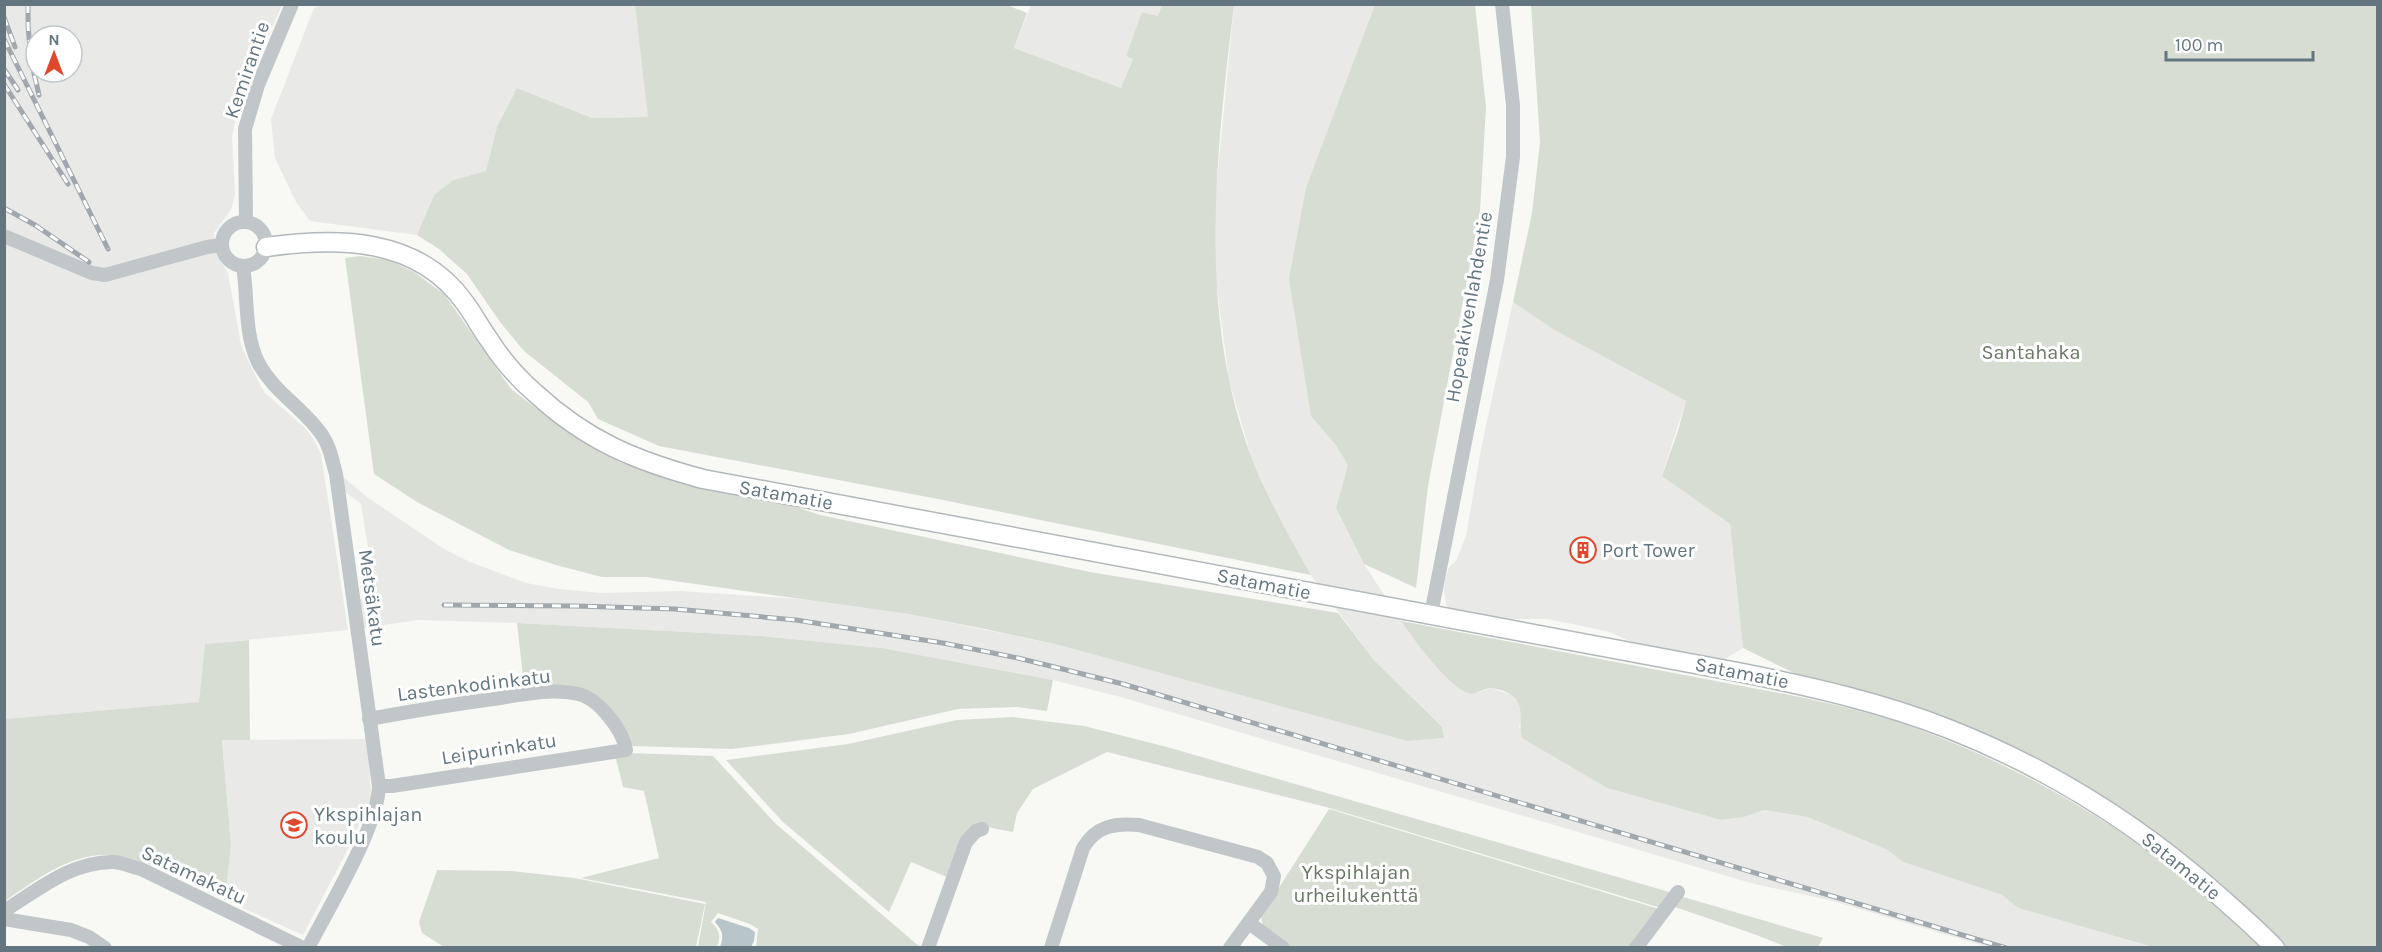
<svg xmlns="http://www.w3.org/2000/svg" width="2382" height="952" font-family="Karla,sans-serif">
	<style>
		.built { fill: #e9e9e8; fill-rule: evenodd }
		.green { fill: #d8ddd4 }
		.water { fill: #b8c6c9 }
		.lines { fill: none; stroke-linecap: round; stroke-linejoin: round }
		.major-casing { stroke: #b2b8bb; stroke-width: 21 }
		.minor { stroke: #c1c6c9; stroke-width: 14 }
		.major { stroke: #fff; stroke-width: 18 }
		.rail-casing { stroke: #a0a8ad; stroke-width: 5 }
		.rail { stroke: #fff; stroke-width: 3; stroke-dasharray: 9; stroke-linecap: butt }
		.labels { text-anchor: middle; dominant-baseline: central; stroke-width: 6; stroke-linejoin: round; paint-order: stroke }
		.street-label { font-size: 20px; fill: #637680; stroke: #fff }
		.park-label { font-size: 20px; fill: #677862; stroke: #fff }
		.poi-label { font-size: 20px; fill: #637680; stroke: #fff; text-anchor: start }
	</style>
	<rect width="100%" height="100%" fill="#f8f8f5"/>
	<g class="built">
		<path d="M5 5H282L242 97 232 136 235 195 231 210 214 233 218 257 228 273 241 345 252 369 264 392 304 427 313 438 321 454 348 630 205 644 200 702 5 719ZM36 36H72V72H36Z"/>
		<path d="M323 5H635L649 117 592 118 517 88 497 127 487 171 453 180 434 195 417 235 310 221 296 202 275 158 271 119 314 8Z"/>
		<path d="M1031 5H1162L1158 16 1143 12 1126 56 1133 59 1121 88 1014 48Z"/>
		<path d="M1234 5H1375L1369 22 1311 416 1335 444 1348 465 1336 508 1364 564 1413 639 1477 693 1491 688 1512 695 1521 706 1522 717 1519 727 1547 752 1607 788 1721 820 1744 817 1764 810 1807 817 1888 850 1903 862 2002 895 2018 908 2151 947H1988L1829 900 1754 884 1117 696 1053 680 882 648 764 636 517 623 418 620 357 629 353 600 376 597 361 504 337 486 334 469 367 497 444 549 470 562 526 583 559 589 601 593 680 591 800 599 908 614 1059 645 1407 741 1444 738 1442 727 1374 660 1311 575 1273 508 1251 456 1229 380 1215 273V202Z"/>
		<path d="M1513 302 1556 331 1686 401 1662 475 1730 524 1743 648 1720 662 1640 646 1610 632 1548 619H1497L1452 611 1447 607 1444 592 1445 580 1449 567 1456 561 1466 536 1482 444Z"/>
		<path d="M368 739 371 798 348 849 303 935 225 900 231 845 222 740Z"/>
	</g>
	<g class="green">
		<path d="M635 5H1007L1027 13 1014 48 1121 88 1133 59 1126 56 1142 12 1158 16 1162 5H1234C1216 155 1197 311 1251 456 1267 498 1289 536 1311 575L938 499 659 446 598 419 588 402 524 351 500 322 467 274 439 249 417 235 434 195 453 180 486 171 497 127 517 88 592 118 648 117Z"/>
		<path d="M1375 5H1475L1486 107 1480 211 1428 486 1416 588 1364 564 1336 508 1348 465 1335 444 1311 416 1289 279 1306 188Z"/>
		<path d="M1531 5H2377V947H2286L2262 923 2088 791 1808 680 1743 648 1730 524 1662 476 1678 431 1686 401 1556 331 1513 302 1532 213 1540 142Z"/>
		<path d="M360 256 389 260 414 272 444 294 511 389 567 432 619 462 688 486 778 501 820 515 1090 572 1338 613 1374 660 1442 727 1444 738 1407 741 1059 645 985 629 908 614 646 577H602L556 565 509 550 417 502 374 474 345 258Z"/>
		<path d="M1401 621 1805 698C1844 707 1885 716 1923 731 2048 778 2168 853 2262 947H2152L2018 908 2002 895 1903 862 1888 850 1807 817 1764 810 1744 817 1721 820 1607 788 1522 738C1517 719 1529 702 1504 691 1500 690 1494 688 1490 688 1482 689 1476 695 1468 693 1450 688 1412 638 1401 621Z"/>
		<path d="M517 623 762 636 882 648 1053 680 1047 711 1017 707 958 709 849 734 732 749 631 746 620 721 563 687H524Z"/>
		<path d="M249 640 250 740H222L231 845 225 900C184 881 132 846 86 857 56 864 30 884 5 901V719L199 702 205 644Z"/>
		<path d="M1013 717 1084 726 1167 747 1673 893 1661 908 1326 807 1107 752 1033 789 1017 813 1013 832 982 826 949 878 911 862 889 912 783 822 726 760 848 744 957 720Z"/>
		<path d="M630 753 713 756 776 824 920 947H756L758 929 750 924 718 913 711 922C720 931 721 935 717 947H698L706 902 581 878 659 858 644 791 623 787 615 755Z"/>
		<path d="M1329 809 1659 909 1631 948 1291 947 1263 927 1261 916Z"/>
		<path d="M437 870 512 871 574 878 705 904 696 947H444L422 933 419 922Z"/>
		<path d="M1680 896 1823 938 1818 947H1787L1751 933 1672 906Z"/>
	</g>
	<path class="water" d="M718 918 749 928 755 932 754 941 751 947H720C724 936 723 931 715 922Z"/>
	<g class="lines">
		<g class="major-casing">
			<path id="major" d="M266 247C338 237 418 237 465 303 474 315 481 329 490 341 502 360 518 378 535 393 587 441 636 461 703 479L1743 673C1813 687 1883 703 1949 729 2048 768 2139 825 2218 895 2237 912 2257 929 2275 948"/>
		</g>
		<g class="minor">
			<path d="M246 222 245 129 258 85 292 4"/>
			<circle cx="244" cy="244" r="22"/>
			<path d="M4 236 92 273 105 275 207 247 222 245"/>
			<path d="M243 266C248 296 244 334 258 362 273 392 304 408 322 435 330 446 332 460 336 474L379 786C378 827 328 909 308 948"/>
			<path d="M1431 614 1497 280 1513 157V105L1502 4"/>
			<path d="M369 719C412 711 456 704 500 698 524 694 553 688 578 694 598 698 623 730 626 750L392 786H379"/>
			<path d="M4 911C38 890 72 861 114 862 123 863 133 867 141 869L303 948"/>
			<path d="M4 919 71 930 89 937 105 948"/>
			<path d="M1249 923 1283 948"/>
			<path d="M928 948 966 842 976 831 982 829"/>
			<path d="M1051 948 1083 848C1096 826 1114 823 1139 825L1258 857 1267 863 1274 876 1271 892 1230 948"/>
			<path d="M1636 948 1678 892"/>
		</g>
		<use href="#major" class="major"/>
		<g class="rail-casing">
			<g id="rail">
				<path d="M28 4C27 35 31 65 39 95"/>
				<path d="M4 17 15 47"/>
				<path d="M4 39 108 249"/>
				<path d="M4 69 18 90"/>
				<path d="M4 84 68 184"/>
				<path d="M4 208 35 225 89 262"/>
				<path d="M444 605 576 606 675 609 796 620 943 643 1018 658 1123 684 2006 948"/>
			</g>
		</g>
		<use href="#rail" class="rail"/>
	</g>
	<defs>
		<g id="building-ring" transform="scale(1.35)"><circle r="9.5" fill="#fff" stroke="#e0482d" stroke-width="1.5"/><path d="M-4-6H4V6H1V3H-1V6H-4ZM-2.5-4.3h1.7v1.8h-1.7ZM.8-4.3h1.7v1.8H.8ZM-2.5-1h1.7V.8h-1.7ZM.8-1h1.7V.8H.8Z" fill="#e0482d"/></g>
		<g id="school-ring" transform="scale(1.35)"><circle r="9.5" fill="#fff" stroke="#e0482d" stroke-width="1.5"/><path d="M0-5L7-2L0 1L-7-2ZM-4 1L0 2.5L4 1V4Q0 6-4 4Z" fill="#e0482d"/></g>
	</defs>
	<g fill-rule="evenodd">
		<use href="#building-ring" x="1583" y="550"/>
		<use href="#school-ring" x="294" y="825"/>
	</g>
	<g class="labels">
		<g class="street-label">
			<text transform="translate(247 70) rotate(-71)">Kemirantie</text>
			<text transform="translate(1469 307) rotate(-80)">Hopeakivenlahdentie</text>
			<text transform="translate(786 495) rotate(10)">Satamatie</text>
			<text transform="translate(1264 584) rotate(11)">Satamatie</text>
			<text transform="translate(372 598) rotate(82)">Metsäkatu</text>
			<text transform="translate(1742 673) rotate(11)">Satamatie</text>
			<text transform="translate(474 685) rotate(-7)">Lastenkodinkatu</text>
			<text transform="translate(499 749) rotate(-9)">Leipurinkatu</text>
			<text transform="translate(2181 866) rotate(39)">Satamatie</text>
			<text transform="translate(194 875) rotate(25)">Satamakatu</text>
		</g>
		<g class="park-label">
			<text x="2031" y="352">Santahaka</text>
			<text x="1356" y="872">Ykspihlajan<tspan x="1356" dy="23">urheilukenttä</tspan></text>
		</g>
		<g class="poi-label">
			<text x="1602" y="550">Port Tower</text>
			<text x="314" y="814">Ykspihlajan<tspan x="314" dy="23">koulu</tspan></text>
		</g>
	</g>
	<rect width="2382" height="952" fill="none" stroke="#637680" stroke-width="12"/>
	<g transform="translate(54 54)"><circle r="28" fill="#ffffff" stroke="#c1c8cc" stroke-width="1.5"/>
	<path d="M0-4.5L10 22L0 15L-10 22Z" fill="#e0482d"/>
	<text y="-9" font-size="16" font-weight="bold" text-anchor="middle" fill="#637680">N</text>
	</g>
	<path d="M2166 51v9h147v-9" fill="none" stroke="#637680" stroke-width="3"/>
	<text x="2175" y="51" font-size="18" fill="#637680" stroke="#ffffff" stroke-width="4.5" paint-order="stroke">100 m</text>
</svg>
